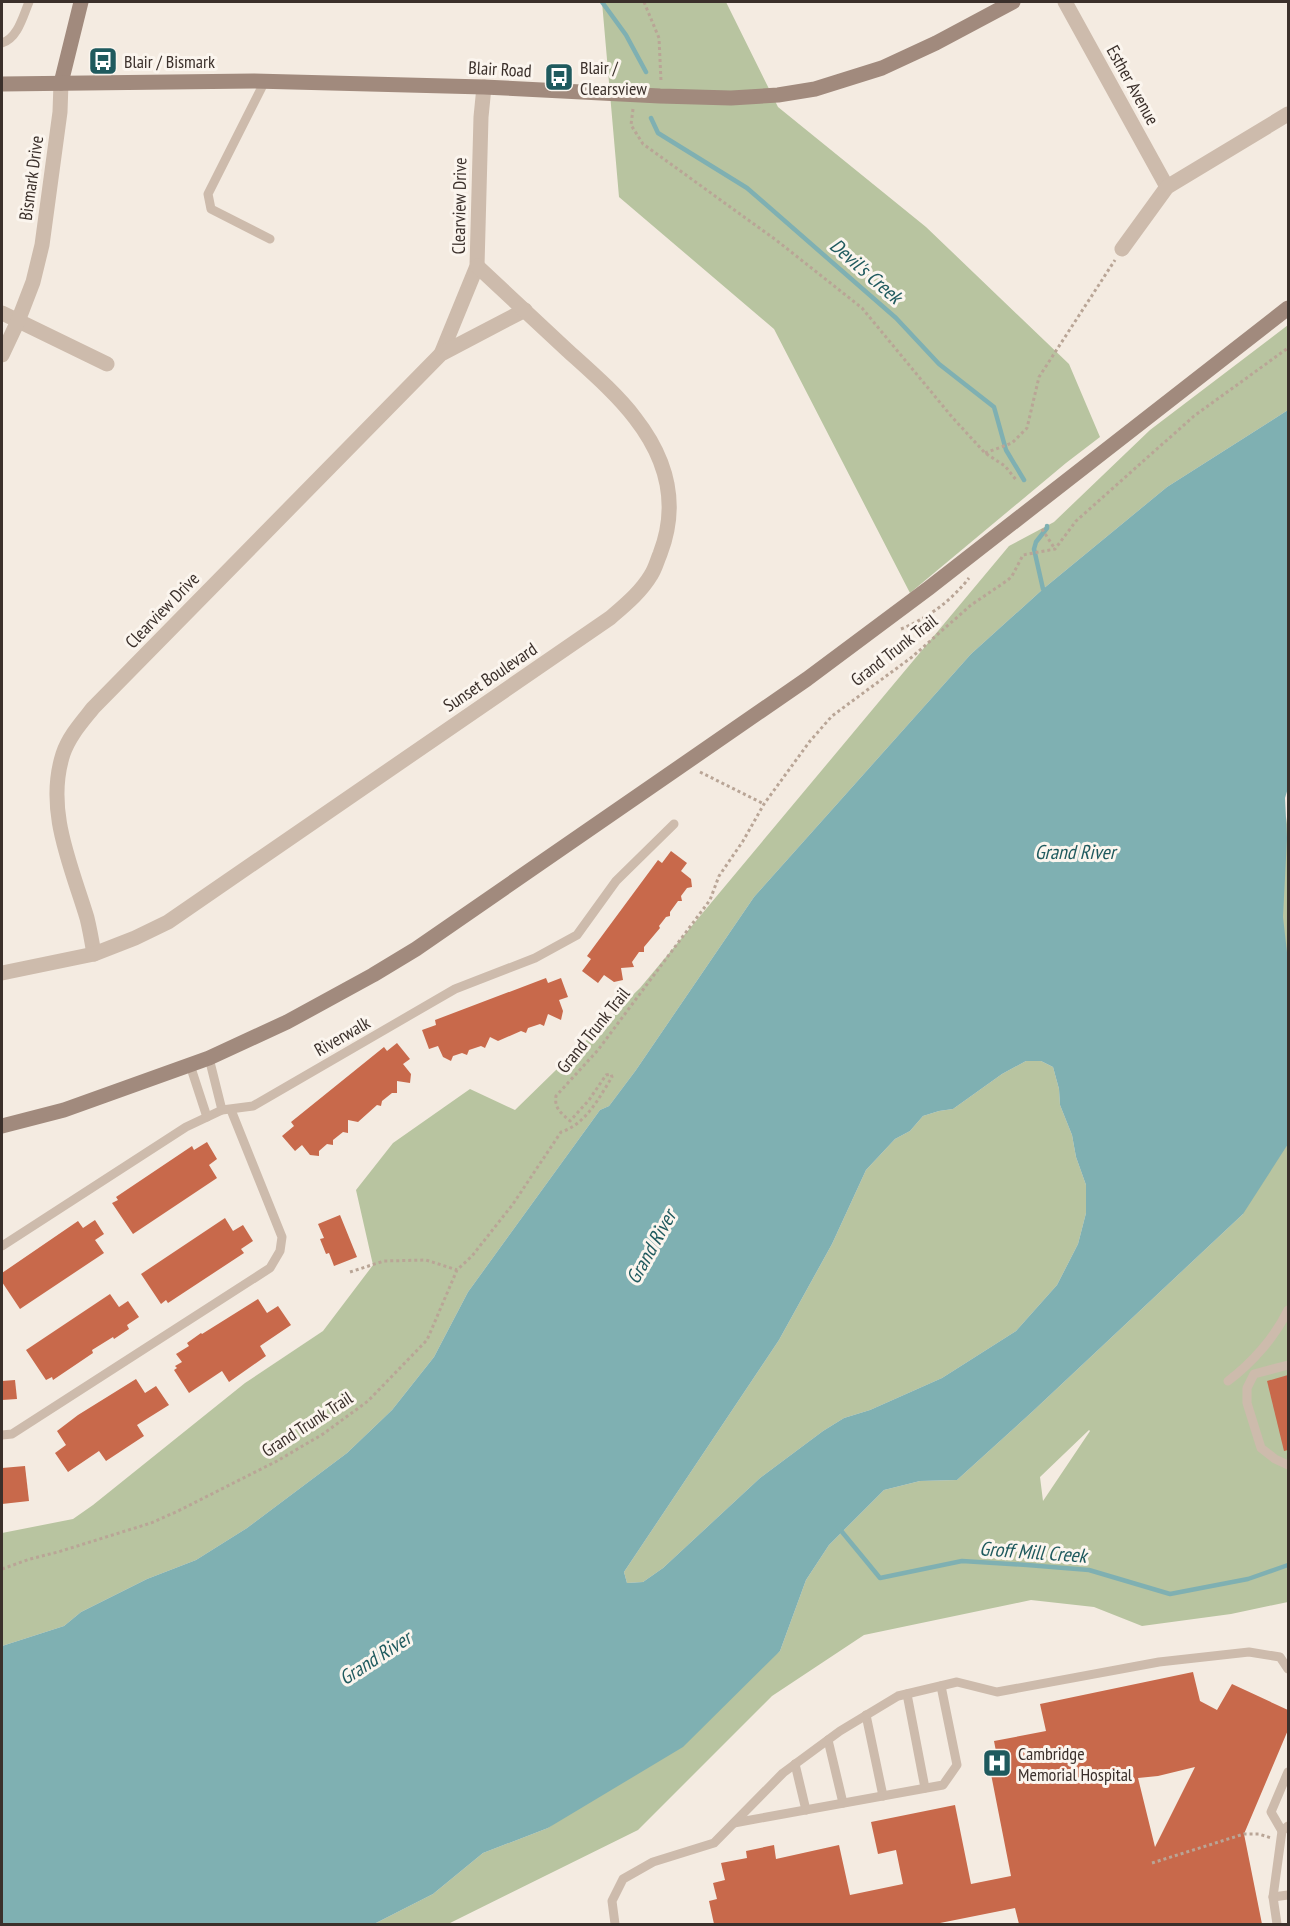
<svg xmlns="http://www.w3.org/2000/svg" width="1290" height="1926" font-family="'PT Sans Narrow',sans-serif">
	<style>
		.green { fill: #b8c4a0; fill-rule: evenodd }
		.water { fill: #7fb0b2; fill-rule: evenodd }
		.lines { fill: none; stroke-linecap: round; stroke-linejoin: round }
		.stream { stroke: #7fb0b2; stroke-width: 4.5 }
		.building { fill: #c8694b; fill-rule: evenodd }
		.path { stroke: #b9a596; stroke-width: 3; stroke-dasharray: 3 3; stroke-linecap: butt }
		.lane { stroke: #cdbbac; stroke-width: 9 }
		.street { stroke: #cdbbac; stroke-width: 15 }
		.secondary { stroke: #a18a7d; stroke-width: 15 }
		.labels { text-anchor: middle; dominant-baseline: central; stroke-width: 6; stroke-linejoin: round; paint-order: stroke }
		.poi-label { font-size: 18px; fill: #3b302b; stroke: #fbf5ee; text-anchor: start }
		.street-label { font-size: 18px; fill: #3b302b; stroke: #fbf5ee }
		.water-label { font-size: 20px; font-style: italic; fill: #1f5a5e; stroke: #fbf5ee }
	</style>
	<rect width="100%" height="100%" fill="#f4ebe1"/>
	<g class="green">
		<path d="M602 2H726L778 107 926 227 1069 364 1100 437 1066 463 910 593 774 329 619 197Z"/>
		<path d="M1288 325V410L1167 487 1043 589 971 654 754 897 636 1070 609 1106 600 1110 468 1292 434 1357 392 1410 347 1453 247 1528 196 1560 147 1579 81 1612 64 1626 2 1646V1533L73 1519 93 1505 245 1383 323 1331 373 1265 356 1190 393 1143 470 1089 515 1110 640 988 1009 546 1054 522 1150 430Z"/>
		<path d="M1288 809V1602L1231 1614 1142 1626 1094 1607 1031 1600 864 1635 772 1696 638 1830 448 1924H374L433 1894 483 1853 548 1828 780 1651 806 1580 829 1545 884 1490 920 1481 957 1480 1032 1412 1243 1214 1271 939ZM1089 1430 1090 1431 1043 1501 1040 1477Z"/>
		<path d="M1026 1061H1041L1053 1067 1059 1089 1060 1105 1072 1135 1076 1157 1086 1185V1213L1078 1244 1057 1285 1016 1331 942 1378 870 1410 844 1418 823 1431 760 1478 663 1568 643 1582 627 1583 624 1572 779 1340 832 1244 866 1170 895 1139 910 1131 923 1116 939 1111 953 1109 1002 1074Z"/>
	</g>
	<path class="water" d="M1288 410V788L1285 798 1287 838 1283 917 1288 961V1144L1243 1214 1032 1412 957 1480 920 1481 884 1490 829 1545 806 1580 780 1651 683 1747 548 1828 483 1853 433 1894 374 1924H2V1646L64 1626 81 1612 147 1579 196 1560 247 1528 347 1453 392 1410 434 1357 468 1292 600 1110 609 1106 636 1070 754 897 971 654 1043 589 1167 487ZM1026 1061H1041L1053 1067 1059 1089 1060 1105 1072 1135 1076 1157 1086 1185V1213L1078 1244 1057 1285 1016 1331 942 1378 870 1410 844 1418 823 1431 760 1478 663 1568 643 1582 627 1583 624 1572 779 1340 832 1244 866 1170 895 1139 910 1131 923 1116 939 1111 953 1109 1002 1074Z"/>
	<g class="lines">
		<g class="stream">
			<path d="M602 2 626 35 646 72"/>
			<path d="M651 118 658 133 747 188 896 318 939 364 994 407 1006 450 1024 480"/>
			<path d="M1043 589 1034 549 1036 542 1047 528V526"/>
			<path d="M838 1527 880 1578 962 1561 1027 1565 1089 1570 1170 1594 1248 1579 1288 1565"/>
		</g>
	</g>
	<g class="building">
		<path d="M671 851 687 863 681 871 691 879 692 887 687 888 681 896 682 901H678L670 912V916L666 917 659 926 660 928 644 947V952H639L632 962 634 967 621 968 623 980 614 982 604 975 598 983 582 971 591 959 587 956 658 860 662 863Z"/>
		<path d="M546 978 548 983 561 978 568 997 559 1000 563 1011 561 1020 548 1014 544 1026 540 1024 528 1028 526 1033 521 1031 498 1041 490 1037 485 1048 481 1046 469 1050 467 1055 462 1053 453 1056 451 1061 443 1057 438 1046 429 1049 422 1030 436 1025 435 1020Z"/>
		<path d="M397 1043 410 1059 403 1064 411 1074 410 1083 397 1081V1093H392L382 1101 381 1106 377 1105 358 1122 348 1120V1133L343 1132 333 1140V1145L327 1144 319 1151V1156L310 1155 302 1145 295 1151 282 1136 294 1126 291 1122 384 1047 387 1051Z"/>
		<path d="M207 1142 217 1159 209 1165 217 1178 133 1234 112 1203 118 1200 116 1197 192 1146 194 1150Z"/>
		<path d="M340 1215 357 1257 334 1266 329 1253 326 1254 320 1239 324 1238 318 1224Z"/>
		<path d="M225 1218 233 1231 243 1225 253 1241 241 1249 244 1253 168 1303 166 1300 161 1304 141 1274Z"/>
		<path d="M95 1220 104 1234 95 1240 104 1253 20 1309 2 1282V1273L78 1221 83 1228Z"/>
		<path d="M110 1294 119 1307 128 1301 139 1317 127 1325 129 1329 114 1339 113 1337 92 1350 93 1353 53 1380 52 1377 46 1380 26 1350Z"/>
		<path d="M258 1299 267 1313 278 1306 291 1325 260 1346 266 1356 229 1382 222 1371 189 1393 174 1370 177 1368 175 1366 182 1362 176 1354 189 1346 187 1343 201 1333 202 1334Z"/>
		<path d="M1288 1375V1450L1284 1451 1267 1381Z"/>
		<path d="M136 1379 145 1393 156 1386 169 1405 137 1425 144 1436 106 1461 99 1451 68 1472 55 1453 66 1445 57 1431 78 1415Z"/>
		<path d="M15 1380 17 1399 2 1400V1381Z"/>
		<path d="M25 1466 29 1501 2 1504V1468Z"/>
		<path d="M1193 1672 1200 1701 1217 1710 1232 1684 1288 1710V1730L1244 1834 1262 1924H1019L1015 1908 935 1924H714L709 1901 717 1899 713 1883 725 1880 721 1863 747 1858 746 1851 774 1845 776 1859 839 1845 850 1895 903 1884 896 1850 878 1854 871 1822 955 1805 971 1884 1011 1876 990 1769 999 1767 994 1741 1046 1731 1040 1704ZM1195 1767 1155 1847 1138 1778 1158 1776Z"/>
	</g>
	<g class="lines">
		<g class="path">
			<path d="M644 2 659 38 661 81"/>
			<path d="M633 109 631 125 643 144 776 240 862 308 952 417 985 453 1005 466 1017 481"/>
			<path d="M985 453 1012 443 1027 428 1039 377 1115 260"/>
			<path d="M1042 529 1055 549"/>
			<path d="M901 629C928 618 951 601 969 578"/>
			<path d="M700 772 764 804"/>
			<path d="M350 1272 384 1261 426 1260 457 1270"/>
			<path d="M2 1569 30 1559 58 1552 151 1523 178 1511 277 1461 323 1434 368 1401 427 1340 457 1270 472 1256 513 1204 561 1132C586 1124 599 1098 612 1077L611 1074 606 1075 589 1100 570 1121C561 1113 554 1108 556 1096L598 1050 710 900 719 876 743 841 764 804 810 741 832 716 912 657 971 605 1008 580 1012 576 1023 555 1055 549 1076 521 1194 416 1288 348"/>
			<path d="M1152 1863 1244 1834H1259L1271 1838"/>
		</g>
		<g class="lane">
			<path d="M2 43C18 38 23 16 29 2"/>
			<path d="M265 81 208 194 211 209 270 239"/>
			<path d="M209 1058 222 1110"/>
			<path d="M190 1065 207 1117"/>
			<path d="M2 1246 186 1127 222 1110 253 1106 455 989 535 958 577 935 616 881 674 824"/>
			<path d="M1288 1365 1254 1374 1247 1388V1403L1261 1448 1275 1459 1288 1465"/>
			<path d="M1228 1381C1252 1363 1275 1337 1288 1310"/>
			<path d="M2 1435 12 1434 270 1268 280 1251 282 1237 231 1110"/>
			<path d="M907 1694 925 1788"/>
			<path d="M866 1715 883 1796"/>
			<path d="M828 1740 843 1803"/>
			<path d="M795 1764 806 1810"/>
			<path d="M734 1823 943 1785 957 1765 941 1686"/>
			<path d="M1282 1831 1271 1812 1288 1772"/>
			<path d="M1273 1897 1288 1895"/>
			<path d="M615 1924 612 1901 623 1879 653 1862 714 1843 783 1773 840 1731 898 1696 957 1682 997 1692 1159 1662 1249 1652 1280 1657 1288 1669"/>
			<path d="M1277 1924 1273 1897 1282 1831 1288 1826"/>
		</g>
		<g class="street">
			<path d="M1065 2 1167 187"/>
			<path d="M1122 249 1167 187 1288 114"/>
			<path d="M2 313 107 364"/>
			<path d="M441 354 477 266 481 117 484 87"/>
			<path d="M2 355 18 321 33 282 42 245 60 112 61 83"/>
			<path d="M94 954C92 942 90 930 87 918 71 865 45 810 63 754 69 736 82 722 93 708L441 354 525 310"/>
			<path d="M2 973 94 954 135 938 168 922 610 618C625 605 641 592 651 575 655 569 657 561 660 554 679 505 667 459 635 418 617 394 589 370 567 350 537 322 507 294 477 266"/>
		</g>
		<g class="secondary">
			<path d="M61 83 81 2"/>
			<path d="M2 84 254 81 484 87 660 96 731 98 778 95 815 89 882 68 936 43 1013 2"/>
			<path d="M2 1126 64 1110 209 1058 287 1022 373 975 416 949 807 679 929 588 1288 308"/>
		</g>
	</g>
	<defs>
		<g id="bus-square" transform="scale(1.5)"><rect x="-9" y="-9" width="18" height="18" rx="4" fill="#1f5a5e" stroke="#fbf5ee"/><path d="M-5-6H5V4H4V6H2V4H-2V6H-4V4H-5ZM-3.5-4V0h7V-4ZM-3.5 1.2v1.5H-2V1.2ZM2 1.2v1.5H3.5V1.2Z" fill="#fff"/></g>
		<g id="hospital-square" transform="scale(1.5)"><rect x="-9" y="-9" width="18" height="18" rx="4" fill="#1f5a5e" stroke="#fbf5ee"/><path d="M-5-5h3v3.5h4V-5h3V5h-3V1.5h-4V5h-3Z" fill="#fff"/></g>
	</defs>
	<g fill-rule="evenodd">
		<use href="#bus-square" x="103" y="61"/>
		<use href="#bus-square" x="559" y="77"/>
		<use href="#hospital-square" x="997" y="1763"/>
	</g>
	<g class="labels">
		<g class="poi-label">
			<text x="124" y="61">Blair / Bismark</text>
			<text x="580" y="67">Blair /<tspan x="580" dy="21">Clearsview</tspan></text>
			<text x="1018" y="1753">Cambridge<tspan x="1018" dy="21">Memorial Hospital</tspan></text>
		</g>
		<g class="street-label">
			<text transform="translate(500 69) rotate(3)">Blair Road</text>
			<text transform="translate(1133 85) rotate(61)">Esther Avenue</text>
			<text transform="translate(31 178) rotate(-82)">Bismark Drive</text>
			<text transform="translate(459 206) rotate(-89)">Clearview Drive</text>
			<text transform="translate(162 610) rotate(-46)">Clearview Drive</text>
			<text transform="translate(894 650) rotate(-38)">Grand Trunk Trail</text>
			<text transform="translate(490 677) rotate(-34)">Sunset Boulevard</text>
			<text transform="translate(593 1030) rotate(-51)">Grand Trunk Trail</text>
			<text transform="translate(342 1036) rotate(-30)">Riverwalk</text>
			<text transform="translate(307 1424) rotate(-33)">Grand Trunk Trail</text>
		</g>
		<g class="water-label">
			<text transform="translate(866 271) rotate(41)">Devil's Creek</text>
			<text x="1075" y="852">Grand River</text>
			<text transform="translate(651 1247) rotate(-61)">Grand River</text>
			<text transform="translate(1033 1552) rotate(4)">Groff Mill Creek</text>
			<text transform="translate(375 1658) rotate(-33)">Grand River</text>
		</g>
	</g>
	<rect width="1290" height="1926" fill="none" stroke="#3b302b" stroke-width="6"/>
</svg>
